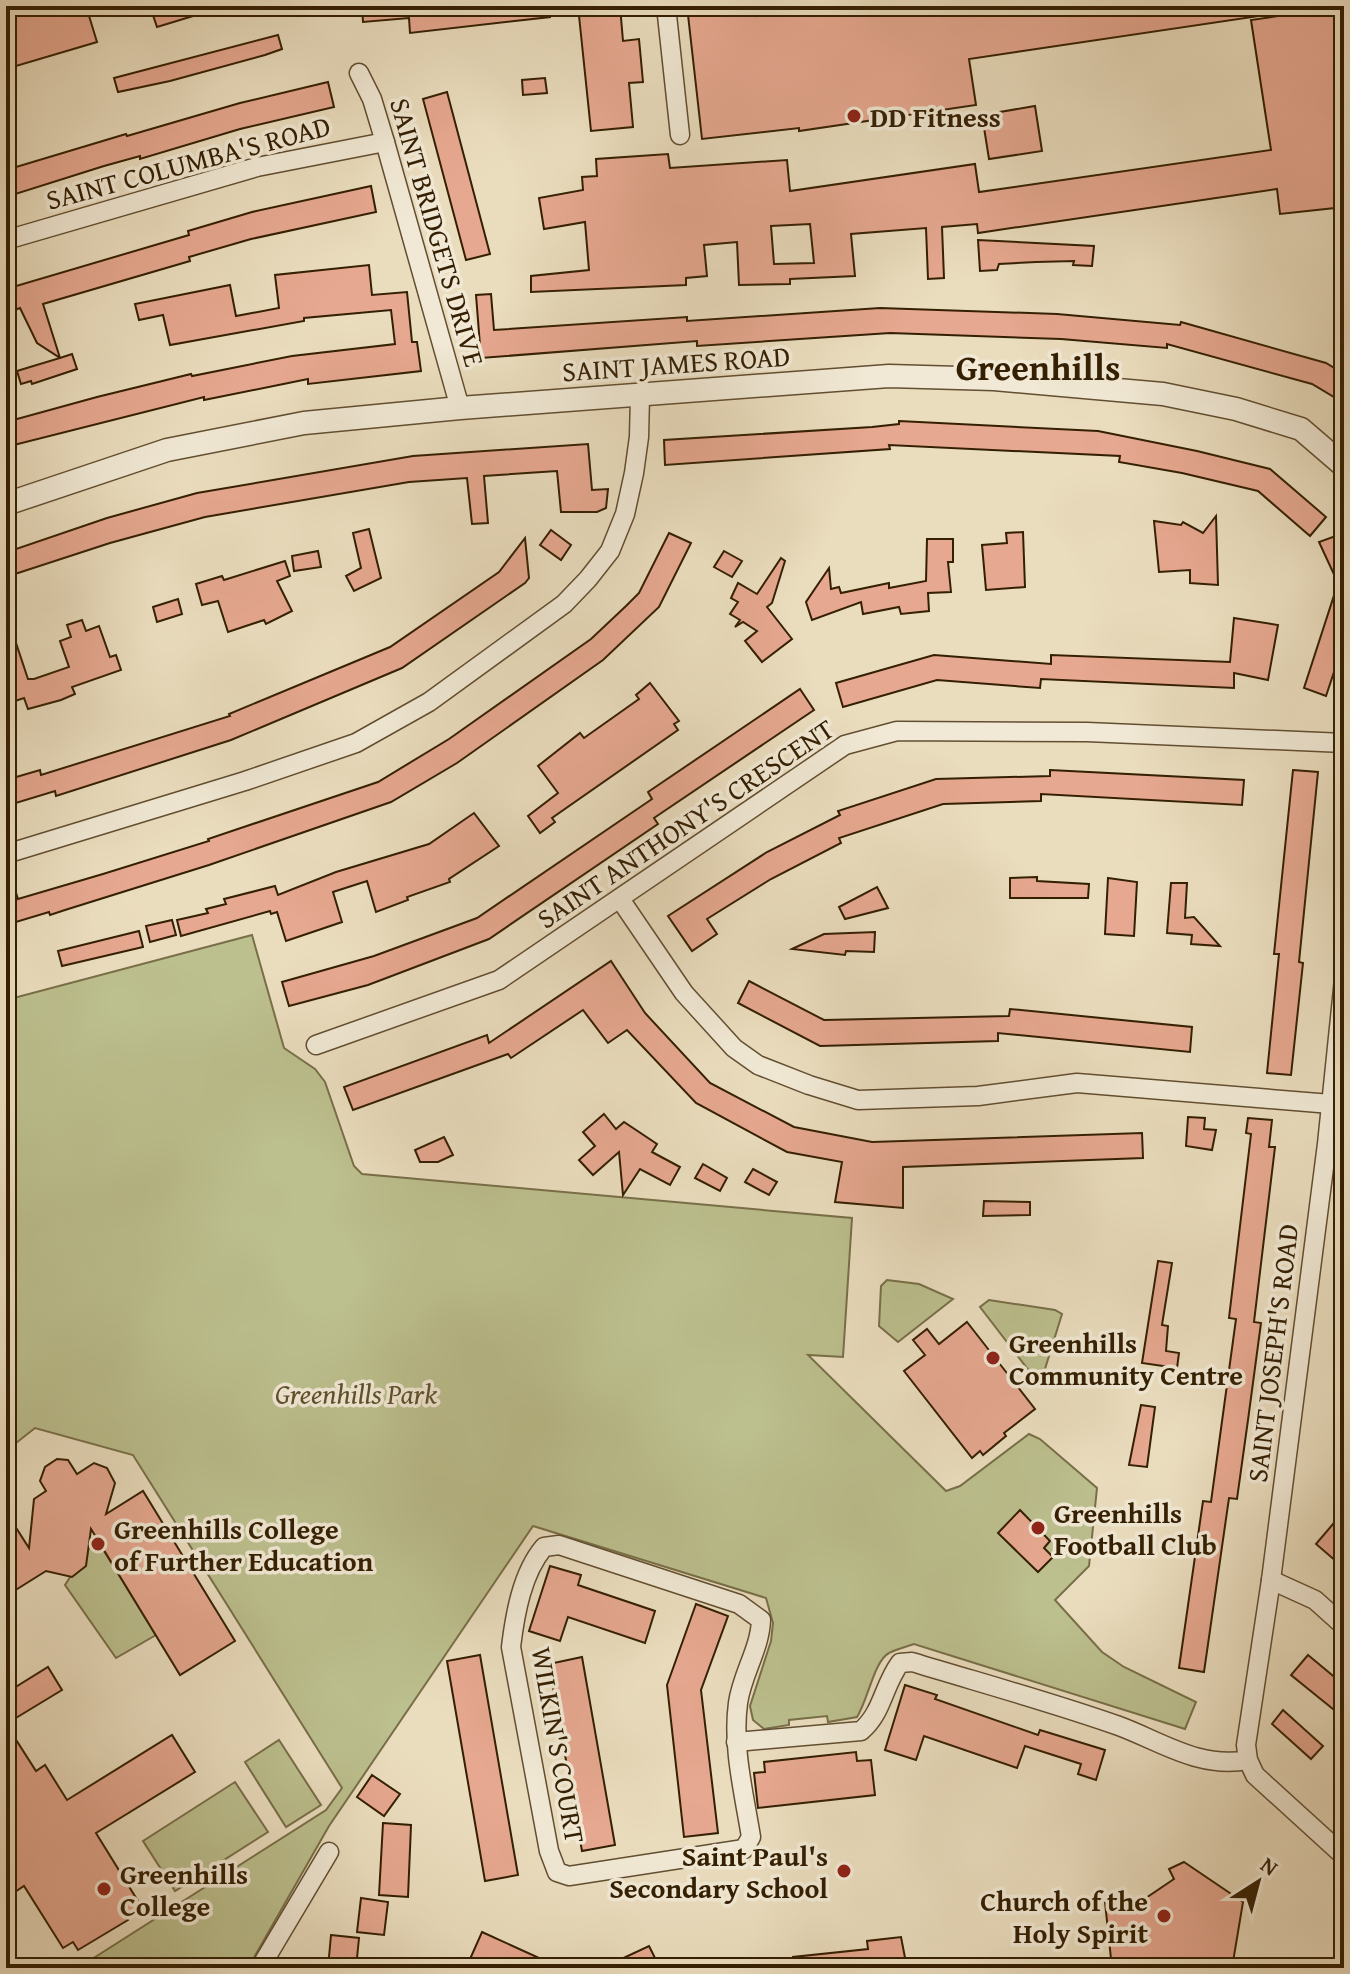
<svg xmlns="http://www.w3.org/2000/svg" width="1350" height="1974" font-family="'Gentium Book Plus',serif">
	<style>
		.green { fill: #bcbf8e; stroke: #786f48; stroke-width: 2 }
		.building { fill: #e6a890; stroke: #341f02; stroke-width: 2; fill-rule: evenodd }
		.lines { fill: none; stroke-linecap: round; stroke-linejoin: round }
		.minor-casing { stroke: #624e31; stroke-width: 21 }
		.tertiary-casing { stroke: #624e31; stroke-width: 25 }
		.minor { stroke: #f1e9d5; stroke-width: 18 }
		.tertiary { stroke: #f1e9d5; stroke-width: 22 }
		.poi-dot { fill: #8f2418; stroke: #f1e9d5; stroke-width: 3 }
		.labels { text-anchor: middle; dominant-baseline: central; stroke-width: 7; stroke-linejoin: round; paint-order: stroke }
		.poi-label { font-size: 28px; font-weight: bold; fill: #341f02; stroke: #f1e9d5; text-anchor: start }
		.street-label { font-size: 28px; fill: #341f02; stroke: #f1e9d5 }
		.park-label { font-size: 28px; font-style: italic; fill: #5d4f2c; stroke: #f1e9d5 }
		.district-label { font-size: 36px; font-weight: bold; fill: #341f02; stroke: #f1e9d5 }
	</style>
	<rect width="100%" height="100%" fill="#eaddbe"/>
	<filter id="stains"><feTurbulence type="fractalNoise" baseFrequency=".0025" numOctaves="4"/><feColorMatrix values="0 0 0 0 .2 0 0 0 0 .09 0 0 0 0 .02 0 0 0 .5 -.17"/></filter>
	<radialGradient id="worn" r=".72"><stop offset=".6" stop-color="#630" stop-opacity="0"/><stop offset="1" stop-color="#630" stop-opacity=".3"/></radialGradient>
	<g class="green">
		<path d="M252 935 284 1048 315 1069 325 1082 354 1166 362 1174 852 1218 843 1357 808 1355 946 1491 960 1486 1029 1434 1040 1439 1097 1488 1089 1566 1055 1600 1102 1652 1124 1667 1196 1702 1185 1729 914 1644C906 1647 896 1649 889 1653 874 1661 868 1700 857 1717L828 1722 827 1716 789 1720V1725L764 1729 753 1720 750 1706 771 1641 773 1623 766 1598 533 1526 329 1826 248 1968H78L326 1810 342 1788 133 1455 35 1428 6 1451V1000Z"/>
		<path d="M887 1280 919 1284 953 1299 898 1342 879 1326 881 1286Z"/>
		<path d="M989 1300 1055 1310 1062 1314 1040 1385 980 1307Z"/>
		<path d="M99 1543 156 1635 116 1658 65 1585 88 1549Z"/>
		<path d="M279 1740 321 1805 286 1827 245 1762Z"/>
		<path d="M235 1782 268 1832 175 1891 143 1841Z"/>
	</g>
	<g class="building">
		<path d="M6 6H86L97 42 6 69Z"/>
		<path d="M150 6H213V10L157 27Z"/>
		<path d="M362 6H549L550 17 410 33 409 18 363 22Z"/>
		<path d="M578 6H620L623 41 639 39 643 82 629 83 633 127 591 131Z"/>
		<path d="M687 6H756L757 16 829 6H1266V15L969 59 976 105 799 131V128L702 139Z"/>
		<path d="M1277 6H1344V207L1280 214 1277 189 978 233 977 224 942 227 944 278 928 279 926 228 851 234 855 276 790 279V284L739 285 737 242 704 245 707 276 686 278V285L531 292V276L589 270 585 222 544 229 539 198 583 190 582 177 597 176 596 159 668 154 670 168 787 160 790 191 975 164 979 192 1271 150 1251 20 1278 16ZM810 224 814 263 774 264 771 226Z"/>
		<path d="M278 35 282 49 265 55 170 81 118 92 114 78Z"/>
		<path d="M545 78 547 93 523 95 522 80Z"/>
		<path d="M328 82 334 107 240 129 140 159V156L104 166 6 197V170L126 134 127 136 240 103Z"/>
		<path d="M447 92 490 254 466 260 423 99Z"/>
		<path d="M1035 106 1042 151 989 159 982 115Z"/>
		<path d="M371 186 376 212 251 239 189 257 190 261 43 304 60 358 72 354 77 369 32 384 31 381 21 384 17 371 60 358 37 343 20 308 6 313V289L189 235 188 231 252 212Z"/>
		<path d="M978 240 1094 246 1092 266 1073 265 1074 261 1036 262 999 264 997 270 980 271Z"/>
		<path d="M369 265 372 295 407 292 412 342H417L421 371 308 384V379L204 400V397L6 447V422L97 397 191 374 192 376 292 356 395 344 391 310 304 318V321L170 345 163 315 139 320 135 304 230 285 236 316 279 308 275 275Z"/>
		<path d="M491 294 494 330 687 317V321L880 308 1057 314 1180 325 1181 322 1326 363 1344 374V403L1312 384 1167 344V348L1061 339 890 333 697 346V341L481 358 476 295Z"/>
		<path d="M899 421 1098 431 1197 451 1270 469 1326 517 1310 536 1258 491 1182 473 1119 462 1120 456 889 445 890 449 665 465 664 440 872 427 899 424Z"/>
		<path d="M588 444 592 490 608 489 606 508 597 512H561L557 471 542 472 484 476 488 523 472 524 467 478 409 482 205 517 110 543 15 574 7 552 107 518 197 493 413 456Z"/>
		<path d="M1216 516 1218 585 1190 583V570L1159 572 1154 521 1181 525 1183 522 1203 533Z"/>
		<path d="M369 529 381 578 354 591 346 576 361 568 353 533Z"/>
		<path d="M551 530 571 545 561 560 540 545Z"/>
		<path d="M1023 532 1025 587 986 590 982 545 1007 543 1006 533Z"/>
		<path d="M669 533 691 543 659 607 603 660 457 763 391 802 209 865 65 910 50 915 49 912 6 925V871H9L18 899 103 874 209 841 208 839 378 782 449 739 591 639 626 606 639 593Z"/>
		<path d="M1344 533V642L1326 696 1304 688 1338 583 1319 542Z"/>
		<path d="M525 538 529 578 525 583 402 668 231 740 56 796 55 791 6 806V780L40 770 41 775 230 716 229 714 390 647 499 572Z"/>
		<path d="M927 539H953V562H948L951 592 928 593 929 611 901 614 899 607 863 614 861 602 812 620 806 602 829 568 831 589 839 587 841 593 889 583V588L926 581Z"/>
		<path d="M318 551 321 567 294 571 292 556Z"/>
		<path d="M724 551 742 561 732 577 714 567Z"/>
		<path d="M781 558 785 561 772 603 767 607 792 639 762 662 745 641 757 631 743 622 735 627 740 620 730 614 738 602 731 598 738 583 757 594Z"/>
		<path d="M285 561 290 576 277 581 292 611 266 624 264 620 228 632 218 601 202 605 196 584 222 576 224 580Z"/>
		<path d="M178 599 182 614 157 622 153 607Z"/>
		<path d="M1234 618 1278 625 1268 680 1234 673V688L1041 679 1040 688 937 680 843 707 836 683 934 655 1051 664V655L1230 662Z"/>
		<path d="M82 620 86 631 99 626 110 657 116 655 121 670 72 687 75 694 61 700 28 709 24 698 6 704V623L9 622 28 679H34L69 667 60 641 71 637 67 625Z"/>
		<path d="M650 683 679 721 674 724 678 730 552 818 555 822 540 833 528 816 558 793 538 766 580 733 584 738 639 699 636 695Z"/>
		<path d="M800 689 814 710 654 818 658 824 489 939 368 985 289 1006 282 982 374 956 477 918 652 799 648 792Z"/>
		<path d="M1050 770 1244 780 1242 805 1041 794V801L943 804 839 838 841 843 771 879 707 919 717 934 692 951 668 916 767 852 840 815 838 811 936 779 1050 776Z"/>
		<path d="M1293 770 1318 772 1299 962 1303 963 1291 1075 1267 1073 1279 954H1274Z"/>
		<path d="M474 813 499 846 449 879 450 882 407 897 408 900 376 912 367 881 333 892 342 922 286 941 277 912 271 914 270 911 181 936 177 920 208 913 206 909 226 904 224 899 275 886 278 895 336 872 429 844Z"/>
		<path d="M1037 877V881L1089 884 1088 898H1010V878Z"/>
		<path d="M1108 878 1137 882 1134 936 1105 934Z"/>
		<path d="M1171 883H1187L1185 918 1194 917 1220 946 1191 944 1192 935 1167 933Z"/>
		<path d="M877 887 888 908 845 919 839 907Z"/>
		<path d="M172 920 176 935 150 942 146 926Z"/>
		<path d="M139 931 143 947 62 966 58 951Z"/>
		<path d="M875 932 874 952 846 951 845 955 792 949 824 934Z"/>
		<path d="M611 961 645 1013 710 1083 794 1127 872 1142 1142 1133 1143 1158 903 1167V1208L835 1202 842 1162 787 1152 696 1103 627 1030 608 1043 583 1010 511 1058 508 1054 353 1110 344 1087 487 1035 489 1043Z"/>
		<path d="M749 981 824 1020 1009 1016 1010 1009 1192 1027 1190 1052 998 1033V1041L820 1046 738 1003Z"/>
		<path d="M604 1114 616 1129 624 1122 657 1144 652 1152 680 1167 670 1185 640 1169 623 1195 619 1152 593 1175 579 1160 595 1146 583 1132Z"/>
		<path d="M1188 1117 1205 1118 1204 1129 1216 1130 1212 1150 1186 1146Z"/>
		<path d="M1248 1118 1272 1120 1269 1147H1275L1254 1322 1261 1323 1248 1420 1237 1499 1229 1498 1204 1672 1179 1668 1203 1501 1211 1502 1236 1319 1229 1318 1251 1134 1246 1133Z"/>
		<path d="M444 1137 453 1155 438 1162H420L415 1150Z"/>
		<path d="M703 1164 727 1178 720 1191 695 1178Z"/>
		<path d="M753 1169 777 1182 769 1195 745 1182Z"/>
		<path d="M984 1201 1030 1202V1215L983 1216Z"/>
		<path d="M1158 1261 1172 1263 1162 1325 1168 1326 1166 1351 1179 1353 1177 1368 1142 1363Z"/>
		<path d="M967 1322 1035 1409 1004 1433 1006 1436 983 1455 980 1451 972 1458 904 1371 925 1355 913 1340 927 1329 939 1344Z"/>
		<path d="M1141 1405 1155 1407 1147 1467 1129 1465Z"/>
		<path d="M57 1459 68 1460 77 1474 94 1463 107 1468 115 1483 106 1514 143 1491 235 1641 180 1675 91 1529 86 1566 72 1577 46 1571 6 1596V1512L29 1548 34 1499 46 1491 40 1481 45 1467Z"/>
		<path d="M1020 1510 1050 1541 1044 1548 1053 1557 1038 1572 998 1533Z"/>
		<path d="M1333 1524 1344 1533V1568L1316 1544Z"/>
		<path d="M550 1566 581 1575 578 1585 655 1611 645 1643 568 1617 560 1641 529 1631Z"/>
		<path d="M696 1604 728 1616 701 1690 718 1833 684 1837 667 1685Z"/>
		<path d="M480 1655 518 1875 485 1881 447 1661Z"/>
		<path d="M1308 1655 1344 1685V1718L1291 1675Z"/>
		<path d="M582 1657 615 1845 582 1851 549 1664Z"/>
		<path d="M48 1667 62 1690 6 1724 36 1771 45 1765 67 1800 172 1735 195 1772 96 1833 141 1906 125 1915 128 1920 78 1950 73 1942 63 1948 24 1886 6 1898V1693Z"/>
		<path d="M905 1685 937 1695 935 1699 1038 1735 1040 1730 1105 1750 1096 1780 1078 1774 1081 1764 1025 1746 1017 1768 924 1736 916 1760 885 1750Z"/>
		<path d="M1283 1710 1323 1746 1311 1759 1272 1724Z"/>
		<path d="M856 1752 857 1761 871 1760 875 1795 758 1808 754 1773 765 1772 764 1762Z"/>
		<path d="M372 1775 400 1794 384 1816 357 1797Z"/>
		<path d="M383 1823 411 1825 408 1897 379 1895Z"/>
		<path d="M1184 1862 1243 1902 1232 1968H1112L1105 1902 1128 1899V1910L1174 1879 1169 1869Z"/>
		<path d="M361 1898 388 1902 384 1935 357 1932Z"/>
		<path d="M482 1932 561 1968H466Z"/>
		<path d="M331 1935 359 1938 356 1968H328Z"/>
		<path d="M901 1937 907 1968H793V1957L868 1949 867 1941Z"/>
		<path d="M649 1946 660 1968H602Z"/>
	</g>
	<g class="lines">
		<g class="minor-casing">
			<g id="minor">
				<path d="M666 6 680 135"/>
				<path d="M359 73 372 99 385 142 460 408"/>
				<path d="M6 240 257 167 385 142"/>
				<path d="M6 854 245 781 356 743 429 702 564 604 588 579 610 551 625 514 634 473 639 437 640 396"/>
				<path d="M620 899 684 993 734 1048 758 1065 809 1085 858 1100 978 1096 1077 1083 1331 1104"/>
				<path d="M1344 979 1327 1144 1271 1580 1246 1745 1248 1760 1255 1775 1344 1856"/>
				<path d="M316 1045 499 980 845 745 897 731 1087 732 1344 743"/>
				<path d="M559 1545 739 1604 761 1620C760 1649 742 1674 738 1703 732 1747 744 1793 751 1837L744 1849 569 1876 557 1872 549 1851 511 1647C515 1614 522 1573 544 1547Z"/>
				<path d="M1271 1580 1315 1600 1344 1626"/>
				<path d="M736 1742 861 1731C883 1712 883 1686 900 1663L912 1662C981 1683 1051 1702 1119 1726 1162 1742 1199 1769 1248 1760"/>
				<path d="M260 1968 329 1852"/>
			</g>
		</g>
		<g class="tertiary-casing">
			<path id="tertiary" d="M6 504 167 450 304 423 460 408 889 376 994 379 1163 394 1236 409 1301 429 1344 466"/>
		</g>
		<use href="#minor" class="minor"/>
		<use href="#tertiary" class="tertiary"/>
	</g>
	<g class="poi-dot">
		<circle cx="854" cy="116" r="8"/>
		<circle cx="993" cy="1358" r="8"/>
		<circle cx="1038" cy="1528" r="8"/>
		<circle cx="98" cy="1544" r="8"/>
		<circle cx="844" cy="1871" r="8"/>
		<circle cx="104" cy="1889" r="8"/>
		<circle cx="1164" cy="1916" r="8"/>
	</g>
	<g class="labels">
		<g class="poi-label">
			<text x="870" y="116">DD Fitness</text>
			<text x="1009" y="1342">Greenhills<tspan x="1009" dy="32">Community Centre</tspan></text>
			<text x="1054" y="1512">Greenhills<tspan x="1054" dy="32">Football Club</tspan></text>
			<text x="114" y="1528">Greenhills College<tspan x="114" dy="32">of Further Education</tspan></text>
			<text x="828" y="1855" text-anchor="end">Saint Paul's<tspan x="828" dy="32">Secondary School</tspan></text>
			<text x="120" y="1873">Greenhills<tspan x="120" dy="32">College</tspan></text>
			<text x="1148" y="1900" text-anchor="end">Church of the<tspan x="1148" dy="32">Holy Spirit</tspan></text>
		</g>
		<g class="street-label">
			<text transform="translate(188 162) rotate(-15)">SAINT COLUMBA'S ROAD</text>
			<text transform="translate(438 232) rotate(74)">SAINT BRIDGETS DRIVE</text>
			<text transform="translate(676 363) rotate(-4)">SAINT JAMES ROAD</text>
			<text transform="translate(685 823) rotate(-34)">SAINT ANTHONY'S CRESCENT</text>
			<text transform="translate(1272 1353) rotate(-83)">SAINT JOSEPH'S ROAD</text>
			<text transform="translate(559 1745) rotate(80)">WILKIN'S COURT</text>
		</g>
		<g class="park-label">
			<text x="356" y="1393">Greenhills Park</text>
		</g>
		<g class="district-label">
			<text x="1038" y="366">Greenhills</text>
		</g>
	</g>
	<rect width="1350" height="1974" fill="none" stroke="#eaddbe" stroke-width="32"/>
	<rect x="8" y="8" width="1334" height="1958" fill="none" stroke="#341f02" stroke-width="4"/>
	<rect x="16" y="16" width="1318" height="1942" fill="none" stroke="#341f02" stroke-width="2"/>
	<g transform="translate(1258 1882) rotate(36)" stroke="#f1e9d5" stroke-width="6" paint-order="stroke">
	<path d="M0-6L14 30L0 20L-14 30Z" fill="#341f02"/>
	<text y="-12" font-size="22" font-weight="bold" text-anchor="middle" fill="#341f02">N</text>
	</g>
	<rect width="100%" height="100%" filter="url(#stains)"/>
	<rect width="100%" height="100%" fill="url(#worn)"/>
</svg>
